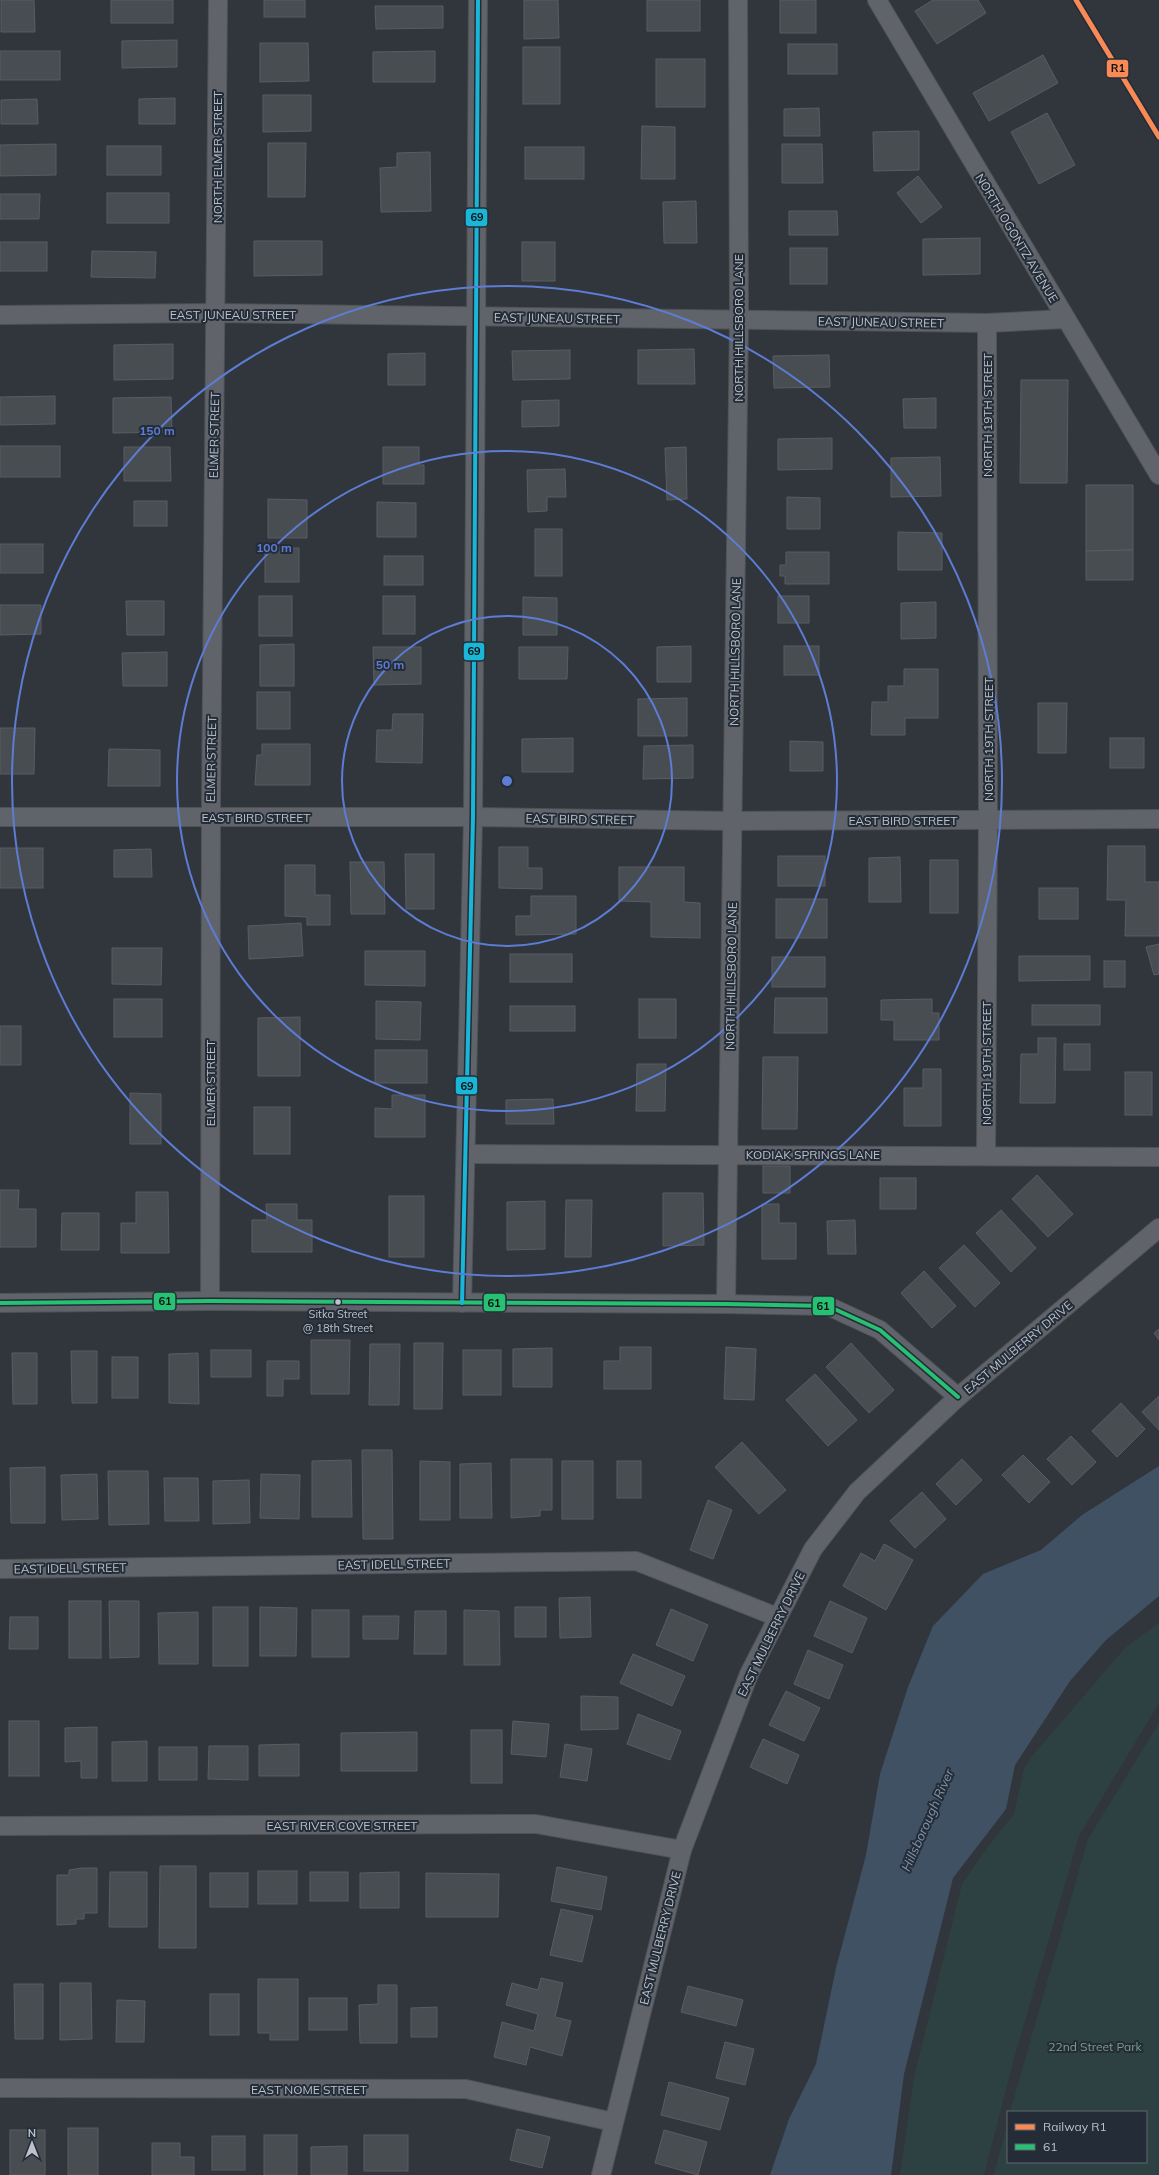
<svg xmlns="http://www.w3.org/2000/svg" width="1159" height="2175" font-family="Mulish,sans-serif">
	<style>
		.green { fill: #2e4142 }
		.water { fill: #405164 }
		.building { fill: #484d52; stroke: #595d63 }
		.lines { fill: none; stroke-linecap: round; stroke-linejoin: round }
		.minor-casing { stroke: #4e5256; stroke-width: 20 }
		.minor { stroke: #60646a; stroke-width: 18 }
		.bus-1-casing { stroke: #232c37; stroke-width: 7 }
		.bus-2-casing { stroke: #232c37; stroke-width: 7 }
		.bus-1 { stroke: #26c172; stroke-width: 4 }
		.bus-2 { stroke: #1ab6d8; stroke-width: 4 }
		.rail-1-casing { stroke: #232c37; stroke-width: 8 }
		.rail-1 { stroke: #f98a56; stroke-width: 5 }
		.ring { fill: none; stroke: #5d7cd3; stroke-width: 2 }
		.bus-dot { fill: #bcc2cb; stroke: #232c37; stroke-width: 1.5 }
		.labels { text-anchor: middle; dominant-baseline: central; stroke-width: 4; stroke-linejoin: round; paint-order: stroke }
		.bus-label { font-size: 11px; fill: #bcc2cb; stroke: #232c37 }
		.street-label { font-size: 12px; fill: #bcc2cb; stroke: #232c37 }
		.park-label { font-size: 12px; fill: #7d9e83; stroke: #232c37 }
		.water-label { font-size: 13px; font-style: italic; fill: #8094aa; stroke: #232c37 }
		.centre { fill: #5d7cd3; stroke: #232c37; stroke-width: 2 }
		.ring-label { font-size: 12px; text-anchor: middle; font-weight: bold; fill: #5d7cd3; stroke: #232c37; stroke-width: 4; stroke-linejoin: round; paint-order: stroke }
		.line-badge { stroke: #232c37; stroke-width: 1.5 }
		.pale-badge-label { font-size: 11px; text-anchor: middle; font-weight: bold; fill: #111 }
	</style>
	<rect width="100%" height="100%" fill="#30363c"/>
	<g class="green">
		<path d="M1159 1623V1703L1079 1836 1014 2058 984 2175H900L914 2077 962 1884 990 1844 1014 1814 1024 1769 1033 1755 1126 1647Z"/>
		<path d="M1159 1723V2175H994L1008 2121V2162H1146V2112H1010L1088 1839Z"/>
	</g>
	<path class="water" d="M1159 1466V1596L1106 1640 1070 1681 1015 1765 1006 1809 953 1878 904 2074 891 2175H770L789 2119 816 2064 836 1968 866 1855 880 1774 908 1687 933 1626 983 1574 1041 1550 1082 1515Z"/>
	<g class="building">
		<path d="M1 0H34L35 32H1Z"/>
		<rect x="111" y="0" width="62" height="23"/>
		<rect x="264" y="0" width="41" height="17"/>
		<path d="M524 0H558L559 38 524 39Z"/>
		<rect x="647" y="0" width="53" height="31"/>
		<rect x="780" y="0" width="36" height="33"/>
		<path d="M933 0H978L986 13 937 44 915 11Z"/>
		<path d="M375 6H443V28L376 29Z"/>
		<path d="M177 40V67L122 68V41Z"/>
		<path d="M260 43H308L309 81 260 82Z"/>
		<rect x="788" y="44" width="49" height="30"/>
		<rect x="523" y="47" width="37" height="57"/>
		<rect x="0" y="51" width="60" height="29"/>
		<path d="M435 51V82H373V52Z"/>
		<path d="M1043 55 1058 83 989 121 973 93Z"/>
		<rect x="656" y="59" width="49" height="48"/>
		<path d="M263 95H311V131L263 132Z"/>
		<path d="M175 98V124H139V99Z"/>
		<path d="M37 99 38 124H1V100Z"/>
		<path d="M819 108 820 136H784V109Z"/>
		<path d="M1047 113 1075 165 1039 184 1011 132Z"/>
		<path d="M642 126 675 127V179H641Z"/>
		<path d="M919 131V170L874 171 873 132Z"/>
		<path d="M268 143H306L305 197H268Z"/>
		<path d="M56 144V175L0 176V145Z"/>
		<path d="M782 144H822L823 183H782Z"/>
		<rect x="107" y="146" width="54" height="29"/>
		<rect x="525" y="147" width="59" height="32"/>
		<path d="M430 152 431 211 381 212 380 168 397 167V153Z"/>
		<path d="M918 176 942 207 921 223 897 193Z"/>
		<rect x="107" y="193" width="62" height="30"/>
		<path d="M0 194H40L39 219H0Z"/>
		<path d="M696 201 697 243H664L663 202Z"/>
		<path d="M789 211H837L838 235H789Z"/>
		<path d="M980 238V274L923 275V239Z"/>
		<path d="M254 241H322V275L254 276Z"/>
		<rect x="0" y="242" width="47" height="29"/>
		<rect x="522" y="242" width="33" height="39"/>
		<rect x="790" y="248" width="37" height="36"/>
		<path d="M92 251 156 252 155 278 91 277Z"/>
		<path d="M173 344V379L114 380V345Z"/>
		<path d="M694 349 695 384H638V350Z"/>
		<path d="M570 350V379L513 380 512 351Z"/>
		<path d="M425 353V385H388V354Z"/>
		<path d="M829 355 830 387 774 388 773 356Z"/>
		<path d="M1021 380H1068L1067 483H1020Z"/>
		<path d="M55 396V424L0 425V397Z"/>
		<path d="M171 397 172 432 113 433V398Z"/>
		<path d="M936 398V428H904L903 399Z"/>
		<path d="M559 400V426L522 427V401Z"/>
		<path d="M832 438V469L778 470V439Z"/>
		<rect x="0" y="446" width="60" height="31"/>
		<path d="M124 447H170L171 481H124Z"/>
		<path d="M383 447H419V465H424V484H383Z"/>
		<path d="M686 447 687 499 667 500 665 448Z"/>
		<path d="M940 457 941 496 891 497V458Z"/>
		<path d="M565 469 566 497H547V511L528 512 527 470Z"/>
		<path d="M1086 485H1133V550L1086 551Z"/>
		<path d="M787 497 820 498V529H787Z"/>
		<path d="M268 499 307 500V538H268Z"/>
		<rect x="134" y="501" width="33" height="25"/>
		<path d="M377 502 416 503V537H377Z"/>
		<rect x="535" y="529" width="27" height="47"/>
		<path d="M898 532 942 533V570H898Z"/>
		<rect x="0" y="544" width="43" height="29"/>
		<rect x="265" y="548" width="34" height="34"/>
		<path d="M1133 550V580H1086V551Z"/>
		<path d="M786 552H829V584H785V576H780V565H786Z"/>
		<rect x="384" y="556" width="39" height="29"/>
		<rect x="259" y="596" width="33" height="40"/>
		<rect x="383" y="596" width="32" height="38"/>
		<rect x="778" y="596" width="31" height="27"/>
		<path d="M523 597 557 598V635H523Z"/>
		<path d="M126 601H164V635H127Z"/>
		<path d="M936 602V638L901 639V603Z"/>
		<path d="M0 605H41V634L0 635Z"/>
		<path d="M294 644V686H260V645Z"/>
		<path d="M691 646V682H657V647Z"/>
		<rect x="784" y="646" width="35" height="29"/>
		<path d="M373 647H421V684L374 685Z"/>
		<path d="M519 647H568L567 679H519Z"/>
		<path d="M167 652V686H123L122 653Z"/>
		<path d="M904 669H938V718H905V735H871L872 702H888V686H904Z"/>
		<rect x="257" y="692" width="33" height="37"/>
		<path d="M687 698V736H638V699Z"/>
		<path d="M1038 703H1067L1066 753H1038Z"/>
		<path d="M393 714H423L422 763 376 762 377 730H392Z"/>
		<path d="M0 728H35L34 774H0Z"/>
		<path d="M573 738V772H522V739Z"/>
		<rect x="1110" y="738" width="34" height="30"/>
		<path d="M790 741 823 742V771H790Z"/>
		<path d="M262 744H310V785H255L257 755H262Z"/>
		<path d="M693 745V778L643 779 644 746Z"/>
		<path d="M109 749 160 750V786H108Z"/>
		<path d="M1108 846H1145V882H1159V936H1125L1126 900H1107Z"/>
		<path d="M499 847H528V868H542V889L499 888Z"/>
		<rect x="0" y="848" width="43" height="40"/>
		<path d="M151 849 152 877H114V850Z"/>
		<path d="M405 854H434V909H406Z"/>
		<rect x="778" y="856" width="47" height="30"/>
		<path d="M900 857 901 902H869V858Z"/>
		<rect x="930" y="860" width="28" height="53"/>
		<path d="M350 862H384L385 914H351Z"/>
		<path d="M285 865H315V895H330V925H307V917L285 916Z"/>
		<path d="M619 867H684V902L700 903V938L651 937V902L619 901Z"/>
		<rect x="1039" y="888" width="39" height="31"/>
		<path d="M531 896H576V934L516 935V916H531Z"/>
		<rect x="776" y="899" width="51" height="39"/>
		<path d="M301 923 303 956 249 959 248 926Z"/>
		<path d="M1159 944V974L1154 975 1146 947Z"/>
		<path d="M112 948H162L161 985 112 984Z"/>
		<path d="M365 951H425V986L365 985Z"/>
		<rect x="510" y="954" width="62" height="28"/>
		<path d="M1019 956H1090V980L1019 981Z"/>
		<rect x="772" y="957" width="53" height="30"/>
		<rect x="1104" y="961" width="21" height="26"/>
		<path d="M775 998H827V1033H774Z"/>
		<rect x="114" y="999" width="48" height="38"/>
		<rect x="639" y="999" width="37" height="39"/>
		<path d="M932 999V1013H939V1040H894V1020H881V1000Z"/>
		<path d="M376 1001 421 1002 420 1040 376 1039Z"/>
		<rect x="1032" y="1005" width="68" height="20"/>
		<rect x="510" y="1006" width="65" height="25"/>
		<path d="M300 1017V1076H258V1018Z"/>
		<rect x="0" y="1026" width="21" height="39"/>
		<path d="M1038 1038H1056L1055 1103H1020L1021 1054H1038Z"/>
		<rect x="1064" y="1044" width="26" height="26"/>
		<rect x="375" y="1050" width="52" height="33"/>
		<path d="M763 1057H798L797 1129H762Z"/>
		<path d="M637 1064H666L665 1111H636Z"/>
		<path d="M923 1069H941V1126H904V1088H923Z"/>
		<rect x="1125" y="1072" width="27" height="43"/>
		<path d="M130 1093 161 1094V1144H130Z"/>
		<path d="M392 1095H425V1137H375V1108L392 1109Z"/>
		<path d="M553 1099 554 1124H506V1100Z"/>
		<rect x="254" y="1107" width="36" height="47"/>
		<rect x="763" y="1166" width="27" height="27"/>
		<path d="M1037 1175 1073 1214 1048 1237 1012 1199Z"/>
		<rect x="880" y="1178" width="36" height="31"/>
		<path d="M0 1190H19L18 1209H36V1247H0Z"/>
		<path d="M136 1192H168L169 1253H121V1223H136Z"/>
		<path d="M663 1193H703L704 1245 663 1246Z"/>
		<rect x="389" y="1196" width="35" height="61"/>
		<path d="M566 1200H592L591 1257H565Z"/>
		<path d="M545 1201V1249L507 1250V1202Z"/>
		<path d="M266 1204H297V1220H312V1252H252V1220H267Z"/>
		<path d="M762 1204H779V1223H796V1259H762Z"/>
		<path d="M1001 1210 1036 1248 1011 1272 976 1233Z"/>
		<path d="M62 1213H99V1250H61Z"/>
		<path d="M855 1220 856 1254H828L827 1221Z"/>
		<path d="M964 1245 1000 1283 975 1307 939 1268Z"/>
		<path d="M924 1271 956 1306 932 1328 901 1293Z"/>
		<path d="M1159 1329V1340L1154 1333Z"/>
		<path d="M311 1340H350L349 1394H311Z"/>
		<path d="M414 1343H443L442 1409H414Z"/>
		<path d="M851 1343 894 1390 869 1413 826 1367Z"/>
		<path d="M370 1344H400L399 1405H369Z"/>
		<path d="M620 1347H651V1389H604V1361H620Z"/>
		<path d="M726 1347 756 1349 754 1400 724 1399Z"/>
		<path d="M552 1348V1387H513V1349Z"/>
		<rect x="211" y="1350" width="40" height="27"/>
		<rect x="463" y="1350" width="38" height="45"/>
		<path d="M71 1351H97V1403H72Z"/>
		<path d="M12 1353H37V1404H13Z"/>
		<path d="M198 1353 199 1404 169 1403V1354Z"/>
		<rect x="112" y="1357" width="26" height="41"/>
		<path d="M267 1361H299V1379H283V1396H267Z"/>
		<path d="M815 1374 857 1420 828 1446 786 1400Z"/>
		<path d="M1159 1396V1430L1142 1412Z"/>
		<path d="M1121 1403 1145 1429 1117 1457 1092 1431Z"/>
		<path d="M1071 1436 1096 1462 1072 1485 1047 1459Z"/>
		<path d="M742 1442 786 1490 759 1514 715 1467Z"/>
		<path d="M362 1450H392L393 1539H363Z"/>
		<path d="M1023 1455 1050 1482 1029 1503 1002 1475Z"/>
		<path d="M511 1459H552V1510H540V1516L511 1518Z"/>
		<path d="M962 1459 982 1480 956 1505 936 1484Z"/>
		<path d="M351 1460 352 1517H312V1461Z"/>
		<path d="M420 1461 450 1462V1520H420Z"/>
		<rect x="562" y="1461" width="31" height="58"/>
		<rect x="617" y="1461" width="24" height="37"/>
		<path d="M491 1463 492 1518H460V1464Z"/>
		<path d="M45 1467V1523H11L10 1468Z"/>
		<path d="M108 1471H148L149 1524 109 1525Z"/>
		<path d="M97 1474 98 1519 62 1520 61 1475Z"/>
		<path d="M261 1474 300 1475 299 1519 260 1518Z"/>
		<path d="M164 1478H198L199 1521H165Z"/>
		<path d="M249 1480 250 1523 213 1524V1481Z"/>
		<path d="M922 1492 946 1519 915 1548 890 1521Z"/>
		<path d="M708 1500 732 1510 713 1559 690 1550Z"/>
		<path d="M884 1544 913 1560 886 1610 843 1586 861 1553 875 1561Z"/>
		<path d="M590 1597 591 1637 560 1638 559 1598Z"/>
		<rect x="69" y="1601" width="32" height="57"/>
		<path d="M109 1601H139V1657L110 1658Z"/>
		<path d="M830 1601 867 1618 852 1653 814 1636Z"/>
		<rect x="213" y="1607" width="35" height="59"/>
		<path d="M260 1607 297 1608 296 1656H260Z"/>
		<rect x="515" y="1607" width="31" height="30"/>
		<path d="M671 1609 708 1625 693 1661 656 1645Z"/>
		<rect x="312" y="1610" width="37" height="47"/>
		<path d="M464 1610 499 1611 500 1665H464Z"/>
		<path d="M415 1611H446V1654H414Z"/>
		<path d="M198 1612V1664H159L158 1613Z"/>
		<path d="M363 1616H399L398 1639H363Z"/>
		<path d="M10 1617H38V1649H9Z"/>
		<path d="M808 1650 843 1665 829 1699 794 1684Z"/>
		<path d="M633 1654 685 1676 672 1706 620 1683Z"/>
		<path d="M786 1691 820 1708 804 1741 769 1725Z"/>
		<path d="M581 1696 618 1697V1729L581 1730Z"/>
		<path d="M638 1714 681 1731 670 1760 627 1744Z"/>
		<rect x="9" y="1721" width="30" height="55"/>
		<path d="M513 1721 549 1724 546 1757 511 1754Z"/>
		<path d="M97 1727V1778H81V1761L65 1762V1728Z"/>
		<rect x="471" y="1730" width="31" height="53"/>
		<path d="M417 1732V1771H341V1733Z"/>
		<path d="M763 1739 799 1755 787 1784 750 1767Z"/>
		<path d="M147 1741V1781H112V1742Z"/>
		<path d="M299 1744V1776H259V1745Z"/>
		<path d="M565 1744 592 1749 587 1781 560 1777Z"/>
		<path d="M209 1746H248V1780L208 1779Z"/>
		<rect x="159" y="1747" width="38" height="33"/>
		<path d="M160 1866H196V1948H159Z"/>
		<path d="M557 1867 607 1877 601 1910 551 1901Z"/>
		<path d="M82 1868H97V1913H84V1919H76V1924L57 1925V1875H69V1870Z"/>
		<rect x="258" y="1871" width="39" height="33"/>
		<path d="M110 1872H147V1927H109Z"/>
		<rect x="310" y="1872" width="38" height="29"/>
		<path d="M399 1872V1908H360V1873Z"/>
		<rect x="210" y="1873" width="38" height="34"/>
		<path d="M426 1873 499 1874 498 1917H426Z"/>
		<path d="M561 1909 593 1916 582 1962 550 1955Z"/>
		<path d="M541 1978 563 1983 555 2017 571 2021 562 2056 530 2047 526 2065 494 2057 502 2022 534 2031 538 2014 506 2005 512 1983 538 1990Z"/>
		<path d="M258 1979H298V2040H270V2033H258Z"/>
		<path d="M60 1983H91L92 2039 60 2040Z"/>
		<path d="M14 1984H43V2039H15Z"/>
		<path d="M378 1985H397V2043H360L359 2005 378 2004Z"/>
		<path d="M688 1986 743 2000 736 2026 681 2012Z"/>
		<rect x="210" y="1994" width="29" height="41"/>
		<rect x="309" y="1998" width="38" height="32"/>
		<path d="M117 2000 145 2001 144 2042H116Z"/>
		<path d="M437 2007V2037H411V2008Z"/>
		<path d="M725 2042 754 2049 745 2085 716 2078Z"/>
		<path d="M669 2082 729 2098 720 2130 661 2115Z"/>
		<rect x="68" y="2128" width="30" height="47"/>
		<path d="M517 2129 550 2137 542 2168 510 2160Z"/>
		<rect x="10" y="2130" width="35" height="45"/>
		<path d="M664 2130 707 2142 698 2175 655 2163Z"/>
		<rect x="264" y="2135" width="33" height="40"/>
		<rect x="364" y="2135" width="44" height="36"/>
		<rect x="212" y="2136" width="33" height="34"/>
		<path d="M152 2143H180V2157H194V2175H152Z"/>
		<path d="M347 2146V2175H311V2147Z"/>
	</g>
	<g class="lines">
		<g class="minor-casing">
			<g id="minor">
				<path d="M877 0 1159 475"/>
				<path d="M0 315 215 313 987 323 1065 319"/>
				<path d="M0 817H473L733 821 1159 819"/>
				<path d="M466 1154 1159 1157"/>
				<path d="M986 1155 988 819 987 323"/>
				<path d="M210 1301 211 803 218 0"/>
				<path d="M0 1303 210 1301 726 1304 828 1306 880 1330 958 1397"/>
				<path d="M462 1303 473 817 478 0"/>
				<path d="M726 1304 739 320 738 0"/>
				<path d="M0 1569 636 1561 777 1617"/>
				<path d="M0 1826 536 1824 682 1850"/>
				<path d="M0 2088 466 2089 613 2122"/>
				<path d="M601 2175 682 1850 749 1674 813 1549 857 1492 958 1397 1159 1228"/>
			</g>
		</g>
		<use href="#minor" class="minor"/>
		<g class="bus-1-casing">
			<path id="bus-1" d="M0 1303 210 1301 726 1304 828 1306 880 1330 958 1397"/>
		</g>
		<g class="bus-2-casing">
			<path id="bus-2" d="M462 1303 473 817 478 0"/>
		</g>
		<use href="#bus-1" class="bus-1"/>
		<use href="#bus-2" class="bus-2"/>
		<g class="rail-1-casing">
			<path id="rail-1" d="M1076 0 1159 137"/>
		</g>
		<use href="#rail-1" class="rail-1"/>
	</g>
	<g class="ring">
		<circle cx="507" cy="781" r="165"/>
		<circle cx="507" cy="781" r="330"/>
		<circle cx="507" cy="781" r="495"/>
	</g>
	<circle class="bus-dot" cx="338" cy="1302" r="3.5"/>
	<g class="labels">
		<g class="bus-label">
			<text x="338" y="1314">Sitka Street<tspan x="338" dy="14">@ 18th Street</tspan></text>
		</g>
		<g class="street-label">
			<text transform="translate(217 157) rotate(-90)">NORTH ELMER STREET</text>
			<text transform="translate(1017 238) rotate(59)">NORTH OGONTZ AVENUE</text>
			<text x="233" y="314">EAST JUNEAU STREET</text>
			<text transform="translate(557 318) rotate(1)">EAST JUNEAU STREET</text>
			<text transform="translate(881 322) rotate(1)">EAST JUNEAU STREET</text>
			<text transform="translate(738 328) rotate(-90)">NORTH HILLSBORO LANE</text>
			<text transform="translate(987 415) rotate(-90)">NORTH 19TH STREET</text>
			<text transform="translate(214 435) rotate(-89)">ELMER STREET</text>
			<text transform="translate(735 652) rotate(-89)">NORTH HILLSBORO LANE</text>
			<text transform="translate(988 739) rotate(-90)">NORTH 19TH STREET</text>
			<text transform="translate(211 759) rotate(-89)">ELMER STREET</text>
			<text x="256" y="817">EAST BIRD STREET</text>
			<text transform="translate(580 819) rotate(1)">EAST BIRD STREET</text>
			<text x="903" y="820">EAST BIRD STREET</text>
			<text transform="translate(731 976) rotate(-89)">NORTH HILLSBORO LANE</text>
			<text transform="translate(986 1063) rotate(-90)">NORTH 19TH STREET</text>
			<text transform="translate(210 1083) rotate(-90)">ELMER STREET</text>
			<text x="813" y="1154">KODIAK SPRINGS LANE</text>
			<text transform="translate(1018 1347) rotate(-40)">EAST MULBERRY DRIVE</text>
			<text transform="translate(394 1564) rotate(-1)">EAST IDELL STREET</text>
			<text transform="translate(70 1568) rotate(-1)">EAST IDELL STREET</text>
			<text transform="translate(771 1634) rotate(-64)">EAST MULBERRY DRIVE</text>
			<text x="342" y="1825">EAST RIVER COVE STREET</text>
			<text transform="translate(660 1938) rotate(-76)">EAST MULBERRY DRIVE</text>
			<text x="309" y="2089">EAST NOME STREET</text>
		</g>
		<g class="park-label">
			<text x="1095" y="2046">22nd Street Park</text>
		</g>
		<g class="water-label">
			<text transform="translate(927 1820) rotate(-66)">Hillsborough River</text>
		</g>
	</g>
	<circle cx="507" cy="781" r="6" class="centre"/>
	<g class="ring-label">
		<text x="157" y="435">150 m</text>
		<text x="274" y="552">100 m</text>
		<text x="390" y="669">50 m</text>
	</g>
	<g class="line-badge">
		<rect x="1106" y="59" width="23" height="19" rx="4" fill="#f98a56"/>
		<rect x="465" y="208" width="23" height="19" rx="4" fill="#1ab6d8"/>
		<rect x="463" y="642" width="22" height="19" rx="4" fill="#1ab6d8"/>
		<rect x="455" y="1076" width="23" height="19" rx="4" fill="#1ab6d8"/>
		<rect x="153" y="1292" width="23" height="19" rx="4" fill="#26c172"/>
		<rect x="483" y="1293" width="23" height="19" rx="4" fill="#26c172"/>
		<rect x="812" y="1296" width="23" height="20" rx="4" fill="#26c172"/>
	</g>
	<g class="pale-badge-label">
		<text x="1118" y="72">R1</text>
		<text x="477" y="221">69</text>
		<text x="474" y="655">69</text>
		<text x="467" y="1090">69</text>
		<text x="165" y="1305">61</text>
		<text x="494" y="1307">61</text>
		<text x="823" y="1310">61</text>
	</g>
	<rect x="1007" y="2111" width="140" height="52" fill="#232c37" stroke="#606872"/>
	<rect x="1015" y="2124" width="20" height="6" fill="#f98a56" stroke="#606872"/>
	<text x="1043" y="2131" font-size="12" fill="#bcc2cb">Railway R1</text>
	<rect x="1015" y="2144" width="20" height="6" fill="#26c172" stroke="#606872"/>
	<text x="1043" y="2151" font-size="12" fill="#bcc2cb">61</text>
	<g transform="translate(32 2143)" stroke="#232c37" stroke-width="3" paint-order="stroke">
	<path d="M0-3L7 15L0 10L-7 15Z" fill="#bcc2cb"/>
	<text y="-6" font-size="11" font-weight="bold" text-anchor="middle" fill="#bcc2cb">N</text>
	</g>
</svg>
